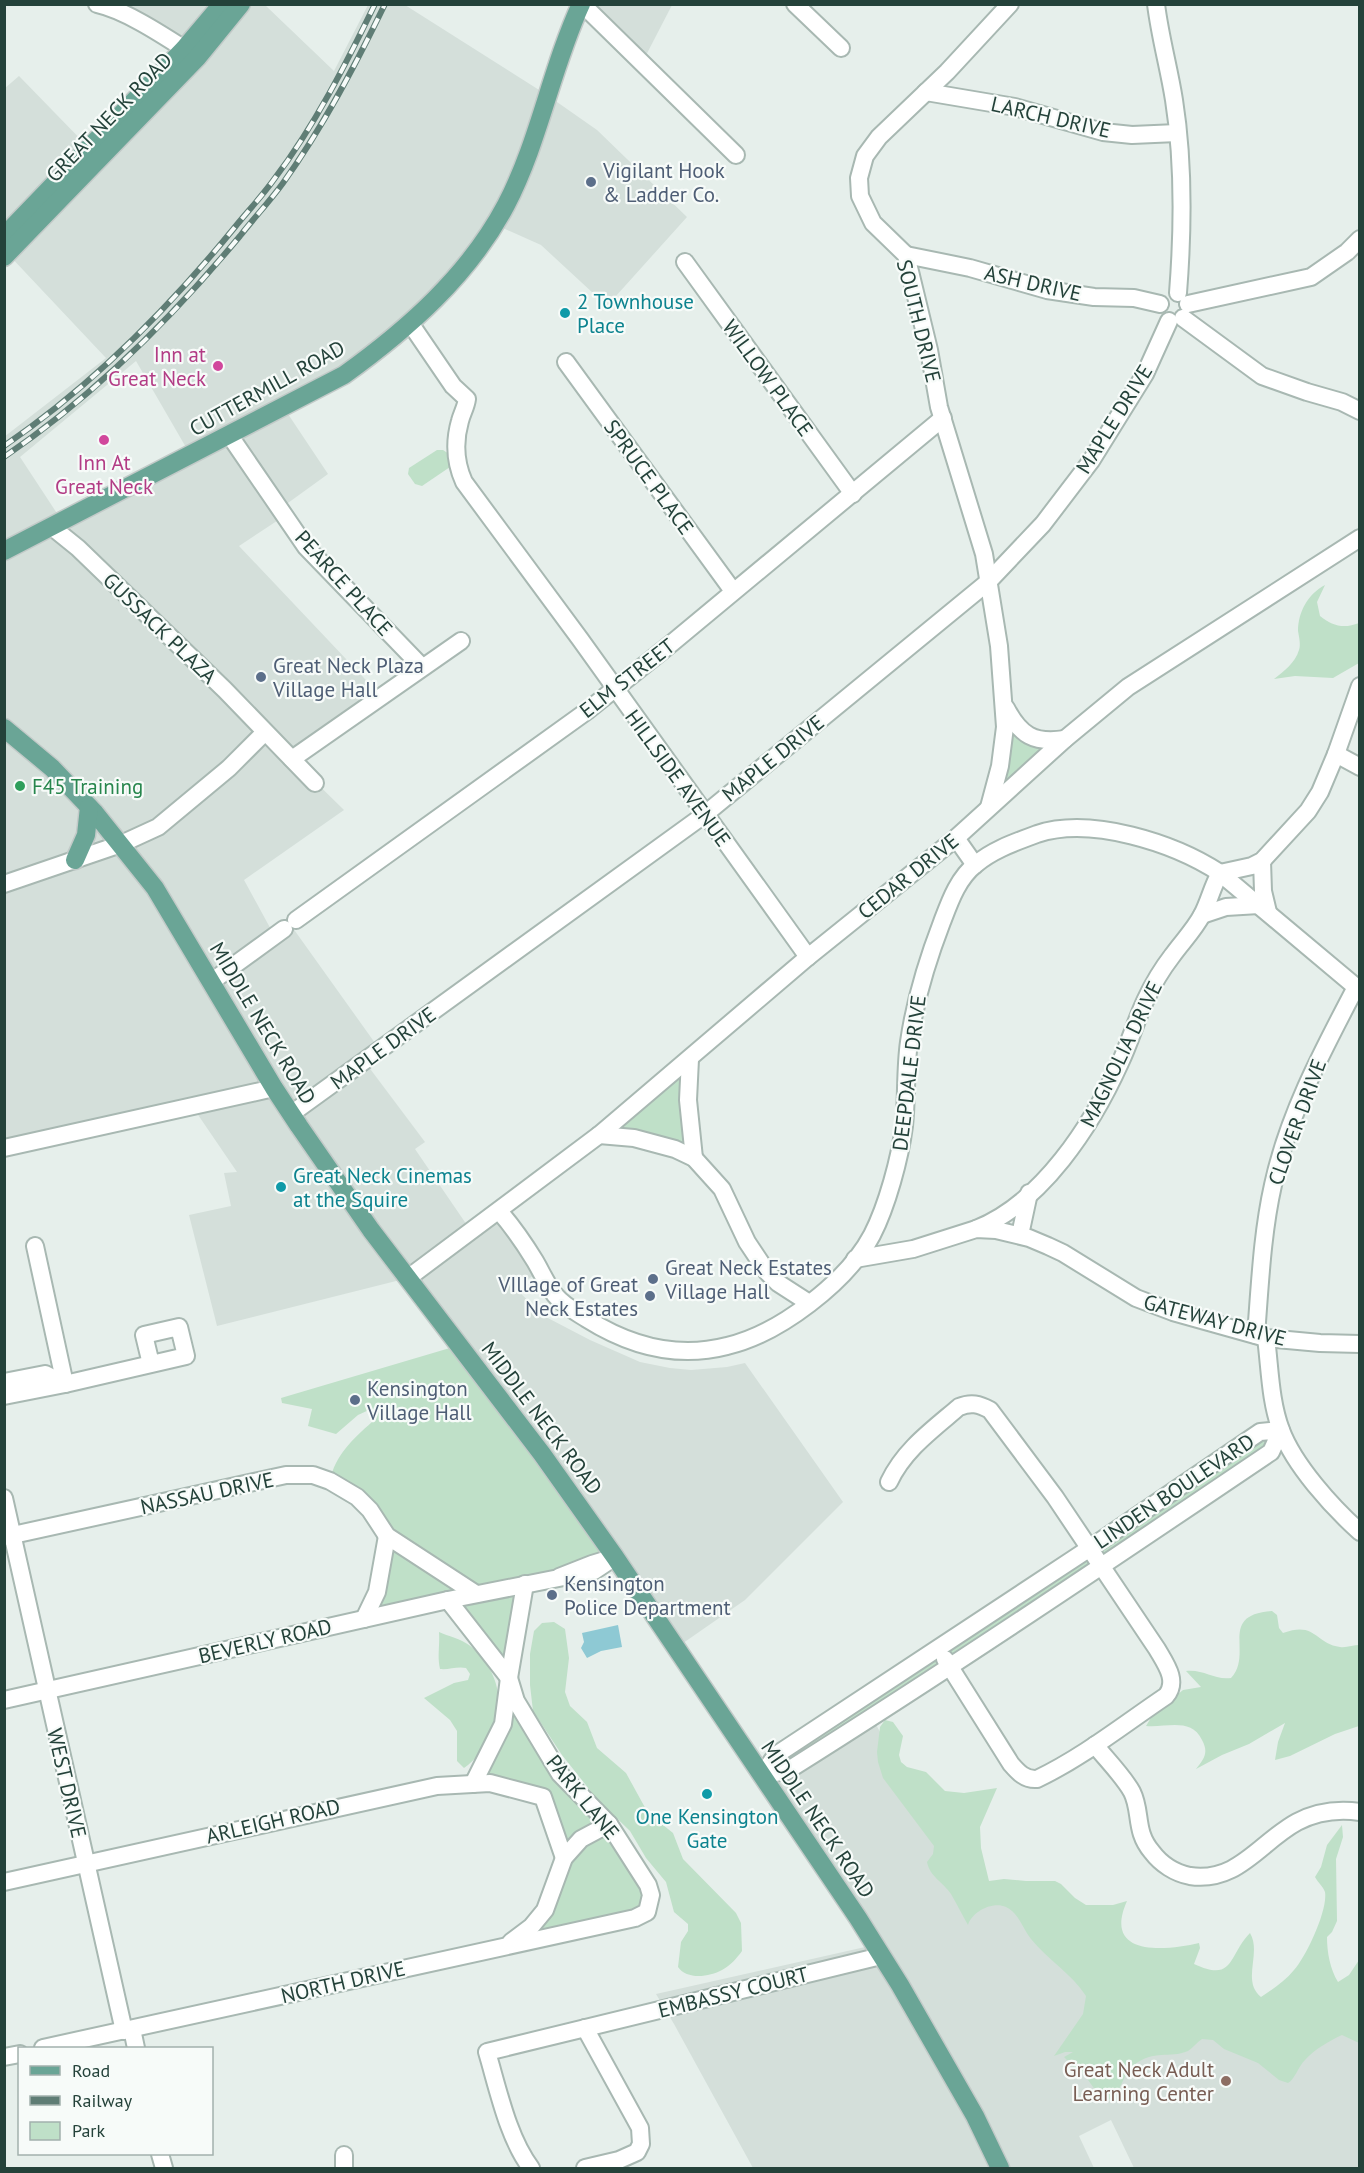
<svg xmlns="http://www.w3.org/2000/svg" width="1364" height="2173" font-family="'PT Sans',sans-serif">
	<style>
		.built { fill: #d4dfda; fill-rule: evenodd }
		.green { fill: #bfe0c8 }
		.water { fill: #8ec9d4 }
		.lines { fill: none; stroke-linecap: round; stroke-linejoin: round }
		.minor-casing { stroke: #a8b8b2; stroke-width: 20 }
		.major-casing { stroke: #c2cac8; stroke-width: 21 }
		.minor { stroke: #fff; stroke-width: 16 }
		.major { stroke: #6aa596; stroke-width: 18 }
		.rail-casing { stroke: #5f7d75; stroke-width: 6 }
		.rail { stroke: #f7fbf9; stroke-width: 4; stroke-dasharray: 11; stroke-linecap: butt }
		.service-dot { fill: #5c6f8a; stroke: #f7fbf9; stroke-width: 2 }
		.culture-dot { fill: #0f9aa8; stroke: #f7fbf9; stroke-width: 2 }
		.hotel-dot { fill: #d1479c; stroke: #f7fbf9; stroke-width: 2 }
		.leisure-dot { fill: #2e9e5b; stroke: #f7fbf9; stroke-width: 2 }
		.education-dot { fill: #8d6e63; stroke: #f7fbf9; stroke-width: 2 }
		.labels { text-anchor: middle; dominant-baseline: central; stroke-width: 4.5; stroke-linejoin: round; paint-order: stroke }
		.street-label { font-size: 21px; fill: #24423a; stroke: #f7fbf9 }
		.service-label { font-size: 21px; fill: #4e5e75; stroke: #f7fbf9; text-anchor: start }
		.culture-label { font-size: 21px; fill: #0d838f; stroke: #f7fbf9; text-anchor: start }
		.hotel-label { font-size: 21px; fill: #b23c85; stroke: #f7fbf9; text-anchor: end }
		.leisure-label { font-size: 21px; fill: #27864d; stroke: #f7fbf9; text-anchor: start }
		.education-label { font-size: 21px; fill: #785e54; stroke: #f7fbf9; text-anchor: end }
	</style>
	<rect width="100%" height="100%" fill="#e6efeb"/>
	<g class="built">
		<path d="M110 4 222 5 184 49Z"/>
		<path d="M241 5H265L334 71 368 5H405L547 95 597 130 687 217 607 306 541 245 494 224 438 297 284 408 328 474 281 508 286 515 239 546 381 696 292 759 344 810 244 880 274 935 290 924 380 1050 365 1062 425 1142 415 1149 471 1231 499 1211 540 1271 515 1288 544 1316 590 1340 640 1362 670 1368 691 1370 727 1367 745 1363 843 1502 745 1600 676 1648 408 1278 217 1326 189 1215 231 1206 224 1173 237 1172 192 1106 5 1149 4 437 106 358 8 254ZM136 361 191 456 62 521 20 457Z"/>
		<path d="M582 5H672L642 63Z"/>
		<path d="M19 76 89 148 4 236V89Z"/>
		<path d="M872 1717 958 1879 1004 1888 1124 2036 1359 2018V2168H1134L1111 2120 1079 2136 1094 2168H753L674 2024 656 1994 874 1945 762 1775Z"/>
	</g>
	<g class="green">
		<path d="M437 450H443L449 454 450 467 422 486 415 484 408 474 409 468Z"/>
		<path d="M1325 585 1317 602 1320 616C1332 626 1344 629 1359 623V663L1333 678 1295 676 1274 679C1284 671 1295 663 1299 650 1301 645 1299 637 1298 631 1298 612 1308 594 1325 585Z"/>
		<path d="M1007 714 1057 742 993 801Z"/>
		<path d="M683 1075 689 1149 611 1132Z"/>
		<path d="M460 1345 615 1557 525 1584 509 1678 516 1701 648 1885 649 1909 508 1945 531 1927 564 1858 543 1797 473 1784 503 1724 509 1678 447 1600 364 1619 387 1536 330 1481C335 1455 353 1439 372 1422L371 1409 358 1415 336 1434 308 1426 312 1409 282 1403 281 1398Z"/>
		<path d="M1281 1430 1271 1452 787 1771 762 1775 777 1755 1174 1489Z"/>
		<path d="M1272 1611 1277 1615 1279 1628 1283 1633C1316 1621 1314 1643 1340 1647 1346 1648 1354 1645 1359 1645V1726L1335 1734 1290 1756 1275 1760 1278 1742 1285 1723 1249 1744 1222 1755 1196 1769C1204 1759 1209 1753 1202 1740 1191 1717 1166 1728 1146 1726L1152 1716 1183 1690 1201 1687 1186 1671C1204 1669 1213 1680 1231 1678 1254 1653 1217 1615 1272 1611Z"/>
		<path d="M554 1622 565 1629 569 1658 565 1692 570 1706 587 1722 597 1748 626 1773 648 1813 673 1833 683 1859 736 1913 741 1923 742 1951C737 1958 730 1966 722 1970 709 1977 687 1980 678 1967L681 1942 688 1931V1924L674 1912 666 1882 646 1858 630 1831 597 1799 562 1755 533 1711 530 1685V1654L534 1631 542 1623Z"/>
		<path d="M439 1632C448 1636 461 1639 469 1645 512 1679 507 1737 464 1768L457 1761V1731L450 1720 424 1698 454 1683 468 1680 470 1674 466 1668C457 1666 449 1670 440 1669 437 1656 440 1645 439 1632Z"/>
		<path d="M885 1720 893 1722 903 1736 899 1755 901 1762 907 1767 926 1772 945 1791 964 1793 997 1788 980 1827 981 1848 989 1881 1004 1879 1026 1881H1055L1061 1884 1075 1898 1086 1905H1113L1127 1901C1102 1957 1165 1951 1199 1943L1200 1948 1194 1964C1235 1983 1228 1955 1250 1933 1262 1953 1241 1981 1261 1997 1273 1989 1285 1981 1294 1970 1306 1957 1328 1910 1325 1892 1323 1886 1318 1883 1315 1877L1321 1867 1327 1845 1342 1825 1343 1837 1336 1859 1337 1921 1332 1932 1327 1937C1327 1952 1330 1969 1338 1982L1349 1975 1359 1960V2043L1342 2035C1329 2041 1315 2049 1305 2060 1298 2067 1295 2079 1288 2083L1279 2080 1258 2063 1224 2049 1213 2040 1202 2039C1197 2042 1193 2048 1188 2051 1169 2059 1154 2049 1134 2065 1121 2075 1122 2096 1105 2101L1101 2098 1083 2073 1075 2068 1064 2057 1073 2052H1065L1054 2056 1083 2014 1086 1996C1071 1973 1048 1960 1031 1939 1023 1929 1018 1912 1006 1907 992 1901 972 1912 968 1925 962 1915 957 1904 951 1894 943 1882 930 1877 927 1862L933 1854 934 1846 883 1778 878 1762 877 1752 880 1727Z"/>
	</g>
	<path class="water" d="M618 1625 622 1647 601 1651 587 1658 581 1648 584 1642 582 1633Z"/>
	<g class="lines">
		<g class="minor-casing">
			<g id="minor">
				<path d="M97 4C128 11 167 38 194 55"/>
				<path d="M582 4 736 155"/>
				<path d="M795 4 841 48"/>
				<path d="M1156 4C1160 37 1169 68 1174 100 1184 163 1183 229 1178 293"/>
				<path d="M926 92 1015 107 1103 132 1132 135 1177 133"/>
				<path d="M906 255 970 268 1047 290 1094 297 1134 298 1160 304"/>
				<path d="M685 262 853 494"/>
				<path d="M1188 304 1311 277 1347 252 1360 239"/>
				<path d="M1183 318 1262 376 1307 392 1342 402 1360 411"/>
				<path d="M410 323 453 386 467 399C466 407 462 413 460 421 454 442 455 462 464 482L580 639 808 957"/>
				<path d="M566 362 733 591"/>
				<path d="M230 436 306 547 422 667"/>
				<path d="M52 527 78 548 225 690 315 783"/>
				<path d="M1006 708C1020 735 1034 744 1065 739"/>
				<path d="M1336 754 1360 767"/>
				<path d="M292 759 461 641"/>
				<path d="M989 807 1000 766 1005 727 999 646 984 554 939 407 929 350 906 255 873 223 860 196 859 178 865 156 879 137 947 72 1010 4"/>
				<path d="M956 838 975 865"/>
				<path d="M1262 861 1263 891 1268 912"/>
				<path d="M4 884 121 844 158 827 229 768 265 732"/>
				<path d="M1202 915 1226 907 1259 905"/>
				<path d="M296 920 587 711 672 643 943 418"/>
				<path d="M211 982 284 929"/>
				<path d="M690 1059 688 1100 694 1158"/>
				<path d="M291 1114 704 815 988 582 1043 524 1091 461 1145 374 1169 321"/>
				<path d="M599 1135 634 1138 675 1149 694 1158 722 1189 747 1242 767 1272 778 1283 809 1303"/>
				<path d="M4 1148 274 1088"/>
				<path d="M499 1211C513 1227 524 1243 535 1261 542 1273 547 1285 555 1295 564 1306 576 1312 587 1319 630 1346 677 1359 727 1346 779 1334 847 1282 872 1235 887 1206 900 1158 904 1126 907 1098 905 1070 909 1042 915 1000 927 961 942 922 950 901 958 878 976 864 994 849 1016 842 1037 834 1091 816 1174 843 1220 873L1356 987 1360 988"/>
				<path d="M976 1229C1042 1203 1092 1125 1120 1063 1130 1042 1136 1020 1146 999 1153 984 1162 969 1172 956 1182 942 1194 930 1202 915 1209 902 1212 887 1220 873L1252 866 1262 861 1308 811 1320 792 1336 754 1360 686"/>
				<path d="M1020 1235 1029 1193"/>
				<path d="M35 1246 65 1384 186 1356 179 1327 144 1335 151 1364"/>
				<path d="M855 1259 913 1249 976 1229 996 1230 1029 1238 1048 1246 1063 1253 1136 1298 1173 1312 1266 1338 1320 1343 1360 1344"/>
				<path d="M408 1278 599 1135 808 957 956 838 1065 739 1128 687 1360 538"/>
				<path d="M1256 1335C1260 1285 1262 1234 1273 1185 1288 1115 1323 1050 1356 987"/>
				<path d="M1266 1338C1270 1368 1270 1401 1281 1430 1294 1465 1332 1507 1360 1532"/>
				<path d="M4 1382 45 1374 65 1384 4 1396"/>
				<path d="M1281 1430 1271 1452C1111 1560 951 1668 787 1771L762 1775 776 1755 1090 1548 1260 1432Z"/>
				<path d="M889 1482C904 1450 932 1430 959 1407 971 1402 979 1404 990 1410L1055 1497 1157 1649C1165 1663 1179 1681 1166 1696 1123 1725 1083 1757 1037 1779 1025 1780 1018 1772 1011 1764L945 1659"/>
				<path d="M4 1498 124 2031"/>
				<path d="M4 1537 286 1475H313L330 1481 357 1497 370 1510 387 1536 476 1594"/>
				<path d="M364 1619 377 1592 387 1536"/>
				<path d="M4 1700 448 1600 594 1571 615 1557 592 1564 559 1577"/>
				<path d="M1095 1745C1106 1759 1124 1777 1132 1792 1142 1812 1134 1831 1152 1852 1161 1864 1175 1873 1190 1876 1238 1883 1260 1842 1297 1822 1316 1812 1339 1809 1360 1812"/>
				<path d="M473 1784 503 1724 509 1678 525 1584"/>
				<path d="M4 1882 437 1786 490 1783 543 1797 564 1858"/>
				<path d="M511 1942 531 1927 545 1910 564 1858 581 1839 609 1824"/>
				<path d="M132 2029 136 2048"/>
				<path d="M43 2048 635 1918 647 1912 651 1895 648 1885 609 1824 560 1774 516 1701 509 1678 448 1600"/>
				<path d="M4 2057 20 2054"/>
				<path d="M160 2154 164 2168"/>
				<path d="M344 2155V2168"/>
				<path d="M531 2168C508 2138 498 2089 487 2052L881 1956"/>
				<path d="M585 2168 619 2160 637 2152 641 2144 640 2128 585 2028"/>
			</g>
		</g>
		<g class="major-casing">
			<g id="major">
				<path d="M4 236 184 49 222 4"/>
				<path d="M4 257 197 58 241 4"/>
				<path d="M4 551 344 375C408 329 469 275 506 205 539 142 551 69 581 4"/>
				<path d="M4 728 52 768 95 813 155 888 274 1088 299 1126 371 1230 542 1454 615 1557 858 1918 900 1985 975 2116 1000 2168"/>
				<path d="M75 860 86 835 89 807"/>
			</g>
		</g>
		<use href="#minor" class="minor"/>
		<use href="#major" class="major"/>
		<g class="rail-casing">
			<g id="rail">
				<path d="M4 446C92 386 168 309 235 227 248 211 263 195 275 178 315 125 346 64 375 4"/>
				<path d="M4 457C94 396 171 319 240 236 254 218 270 201 283 183 323 127 355 66 385 4"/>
			</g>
		</g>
		<use href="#rail" class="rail"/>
	</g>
	<g class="service-dot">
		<circle cx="591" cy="182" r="6"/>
		<circle cx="261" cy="677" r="6"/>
		<circle cx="653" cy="1279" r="6"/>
		<circle cx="650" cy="1296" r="6"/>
		<circle cx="355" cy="1400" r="6"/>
		<circle cx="552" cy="1595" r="6"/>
	</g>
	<g class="culture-dot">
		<circle cx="565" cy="313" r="6"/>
		<circle cx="281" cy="1187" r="6"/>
		<circle cx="707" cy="1794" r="6"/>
	</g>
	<g class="hotel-dot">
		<circle cx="218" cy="366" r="6"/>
		<circle cx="104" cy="440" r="6"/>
	</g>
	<circle class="leisure-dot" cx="20" cy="786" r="6"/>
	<circle class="education-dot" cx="1226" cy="2081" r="6"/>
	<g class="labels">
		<g class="street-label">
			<text transform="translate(109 117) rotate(-46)">GREAT NECK ROAD</text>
			<text transform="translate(1051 117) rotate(13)">LARCH DRIVE</text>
			<text transform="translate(1033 283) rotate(13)">ASH DRIVE</text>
			<text transform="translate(919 321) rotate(76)">SOUTH DRIVE</text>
			<text transform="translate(768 378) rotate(54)">WILLOW PLACE</text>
			<text transform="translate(267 388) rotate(-29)">CUTTERMILL ROAD</text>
			<text transform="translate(1114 419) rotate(-58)">MAPLE DRIVE</text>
			<text transform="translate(649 477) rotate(54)">SPRUCE PLACE</text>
			<text transform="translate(344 583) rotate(48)">PEARCE PLACE</text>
			<text transform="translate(160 628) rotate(44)">GUSSACK PLAZA</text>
			<text transform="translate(627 678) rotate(-38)">ELM STREET</text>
			<text transform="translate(773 758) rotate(-39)">MAPLE DRIVE</text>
			<text transform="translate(678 778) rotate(54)">HILLSIDE AVENUE</text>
			<text transform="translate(908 876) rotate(-39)">CEDAR DRIVE</text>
			<text transform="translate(263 1023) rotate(59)">MIDDLE NECK ROAD</text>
			<text transform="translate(383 1048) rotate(-36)">MAPLE DRIVE</text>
			<text transform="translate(1121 1054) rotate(-64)">MAGNOLIA DRIVE</text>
			<text transform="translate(909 1073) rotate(-83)">DEEPDALE DRIVE</text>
			<text transform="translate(1297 1122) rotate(-70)">CLOVER DRIVE</text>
			<text transform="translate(1215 1320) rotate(15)">GATEWAY DRIVE</text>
			<text transform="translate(542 1418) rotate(53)">MIDDLE NECK ROAD</text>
			<text transform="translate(1174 1491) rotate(-34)">LINDEN BOULEVARD</text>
			<text transform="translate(207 1493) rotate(-12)">NASSAU DRIVE</text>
			<text transform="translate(265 1641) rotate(-13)">BEVERLY ROAD</text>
			<text transform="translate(67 1783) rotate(77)">WEST DRIVE</text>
			<text transform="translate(583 1797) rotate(51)">PARK LANE</text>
			<text transform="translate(818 1819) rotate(56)">MIDDLE NECK ROAD</text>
			<text transform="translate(273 1821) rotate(-13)">ARLEIGH ROAD</text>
			<text transform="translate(343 1982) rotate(-13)">NORTH DRIVE</text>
			<text transform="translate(733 1992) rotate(-14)">EMBASSY COURT</text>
		</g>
		<g class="service-label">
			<text x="603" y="170">Vigilant Hook<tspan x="603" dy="24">&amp; Ladder Co.</tspan></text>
			<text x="273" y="665">Great Neck Plaza<tspan x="273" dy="24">Village Hall</tspan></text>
			<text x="665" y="1267">Great Neck Estates<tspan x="665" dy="24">Village Hall</tspan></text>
			<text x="638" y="1284" text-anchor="end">VIllage of Great<tspan x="638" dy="24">Neck Estates</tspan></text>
			<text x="367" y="1388">Kensington<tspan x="367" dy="24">Village Hall</tspan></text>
			<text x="564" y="1583">Kensington<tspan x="564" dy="24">Police Department</tspan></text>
		</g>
		<g class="culture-label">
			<text x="577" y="301">2 Townhouse<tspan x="577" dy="24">Place</tspan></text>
			<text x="293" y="1175">Great Neck Cinemas<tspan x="293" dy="24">at the Squire</tspan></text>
			<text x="707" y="1816" text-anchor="middle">One Kensington<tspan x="707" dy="24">Gate</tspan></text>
		</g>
		<g class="hotel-label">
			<text x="206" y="354">Inn at<tspan x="206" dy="24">Great Neck</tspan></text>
			<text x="104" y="462" text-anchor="middle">Inn At<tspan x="104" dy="24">Great Neck</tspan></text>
		</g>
		<g class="leisure-label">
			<text x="32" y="786">F45 Training</text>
		</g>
		<g class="education-label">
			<text x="1214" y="2069">Great Neck Adult<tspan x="1214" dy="24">Learning Center</tspan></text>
		</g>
	</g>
	<rect width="1364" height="2173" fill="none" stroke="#24423a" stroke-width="12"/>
	<rect x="18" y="2047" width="195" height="108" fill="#f7fbf9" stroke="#a3b1ad" stroke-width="1.5"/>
	<rect x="30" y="2066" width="30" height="9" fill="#6aa596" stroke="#a3b1ad" stroke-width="1.5"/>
	<text x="72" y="2077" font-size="18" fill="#24423a">Road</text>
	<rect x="30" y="2096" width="30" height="9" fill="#5f7d75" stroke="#a3b1ad" stroke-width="1.5"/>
	<text x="72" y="2107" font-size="18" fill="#24423a">Railway</text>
	<rect x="30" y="2122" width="30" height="18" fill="#bfe0c8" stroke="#a3b1ad" stroke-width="1.5"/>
	<text x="72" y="2137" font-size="18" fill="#24423a">Park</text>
</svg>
